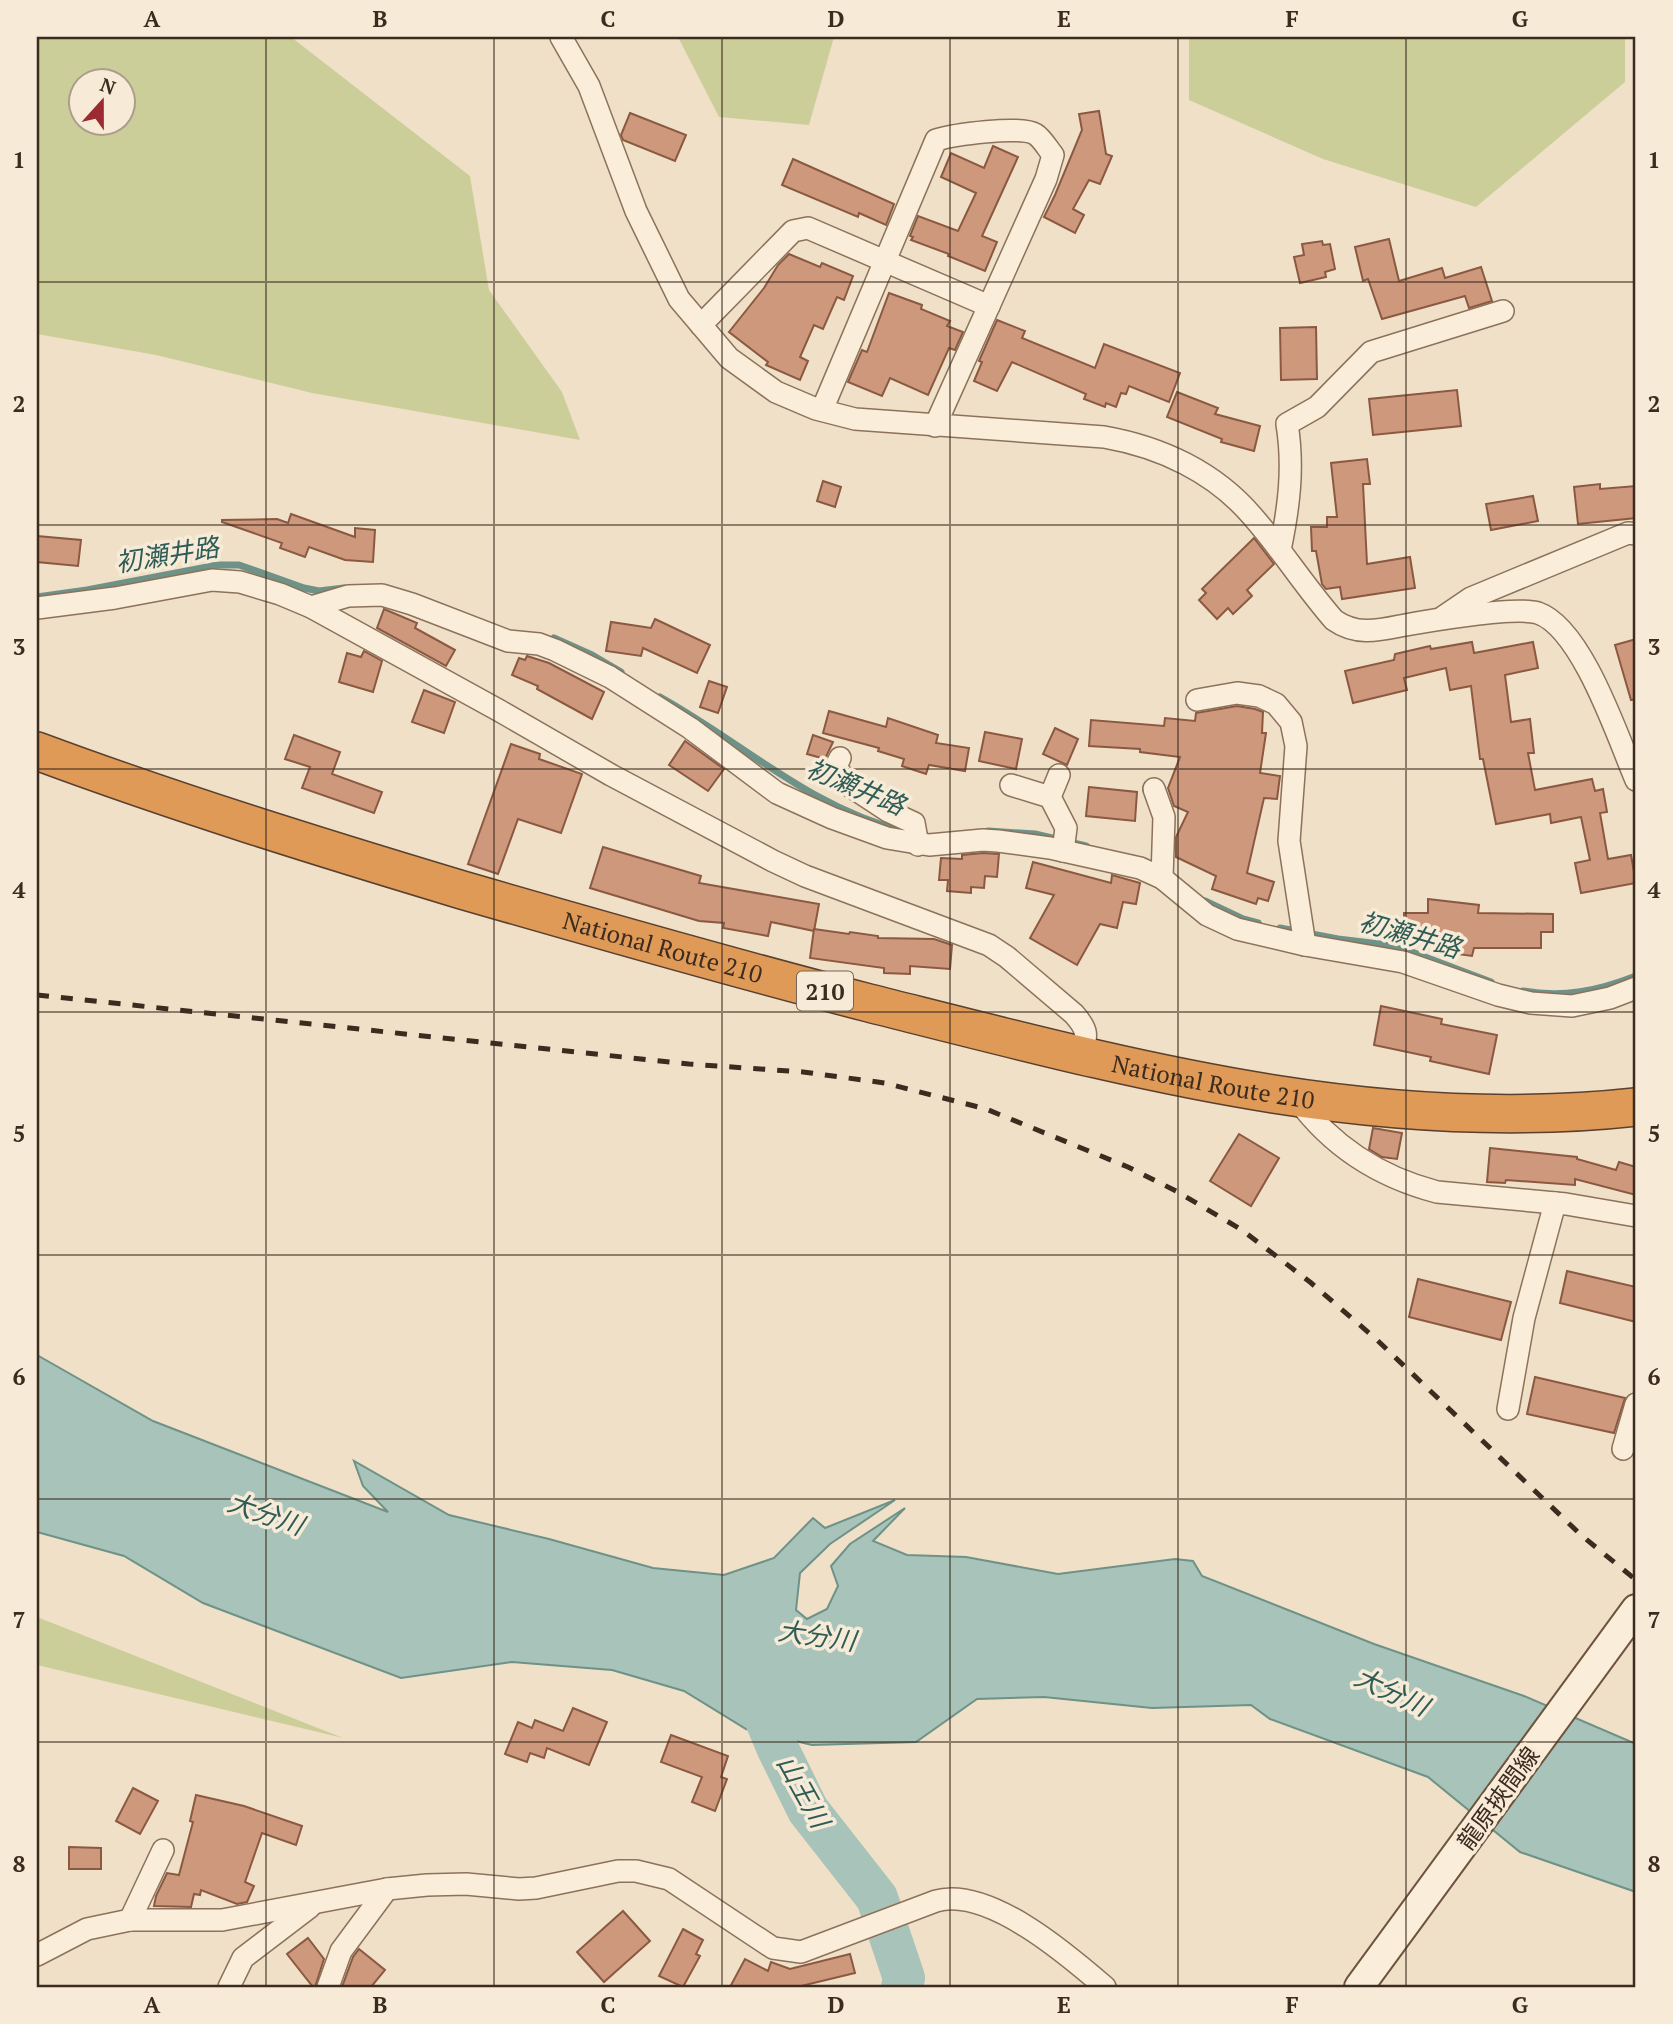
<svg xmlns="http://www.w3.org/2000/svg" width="1673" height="2024" font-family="'PT Serif','Noto Sans JP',serif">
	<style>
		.green { fill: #ccce9a; fill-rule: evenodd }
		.water { fill: #a8c3b9; stroke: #6e9287; stroke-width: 2 }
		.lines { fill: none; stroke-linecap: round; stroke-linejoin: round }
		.stream { stroke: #6e9287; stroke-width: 7 }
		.river { stroke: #a8c3b9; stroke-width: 42 }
		.building { fill: #ce987c; stroke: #8b5941; stroke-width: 2 }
		.street-casing { stroke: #8c725b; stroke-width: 24 }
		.secondary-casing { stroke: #6e533e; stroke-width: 32 }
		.highway-casing { stroke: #5a402f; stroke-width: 40 }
		.street { stroke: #faeeda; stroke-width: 21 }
		.secondary { stroke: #faeeda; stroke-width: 28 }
		.highway { stroke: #df9a57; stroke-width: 37 }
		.rail { stroke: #3c2b1f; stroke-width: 5; stroke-dasharray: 12 12; stroke-linecap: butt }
		.grid { fill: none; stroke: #3c2b1f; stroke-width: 2; stroke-opacity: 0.55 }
		.labels { text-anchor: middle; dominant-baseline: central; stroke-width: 7; stroke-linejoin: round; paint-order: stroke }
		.shield { fill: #f7ebd7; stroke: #746556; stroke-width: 2 }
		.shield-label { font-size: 23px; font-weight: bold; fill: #3c2b1f }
		.street-label { font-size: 24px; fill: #3c2b1f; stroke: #f7ebd7 }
		.water-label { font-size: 26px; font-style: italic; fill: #2e5c56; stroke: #f7ebd7 }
		.neatline { fill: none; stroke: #3c2b1f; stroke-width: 2.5 }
		.grid-label { font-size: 23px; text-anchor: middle; font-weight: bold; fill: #3c2b1f }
	</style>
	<rect width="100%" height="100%" fill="#efe0c7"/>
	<g class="green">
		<path d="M37 37H291L470 176 489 290 562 392 580 440 312 393 156 355 37 334ZM80 80H122V122H80Z"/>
		<path d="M678 37H834L809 125 719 117Z"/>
		<path d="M1189 37H1625V82L1476 207 1323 159 1189 100Z"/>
		<path d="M37 1617 343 1738 37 1665Z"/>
	</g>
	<path class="water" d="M37 1355 153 1421 388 1512 363 1486 354 1461 449 1515 549 1539 653 1568 724 1575 774 1558 813 1518 825 1528 895 1500 830 1544 800 1573 796 1610 807 1619 827 1609 838 1586 831 1566 850 1544 905 1508 873 1541 907 1555 966 1557 1058 1574 1175 1559 1193 1561 1202 1576 1374 1644 1524 1696 1636 1744V1892L1520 1852 1428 1777 1270 1719 1251 1705 1152 1708 1044 1697 977 1699 916 1742 812 1745 746 1729 684 1691 612 1670 512 1662 401 1678 203 1603 124 1556 37 1532Z"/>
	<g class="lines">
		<g class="stream">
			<path d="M37 597 87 590 218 565H239L304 588 319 591 344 588"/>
			<path d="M554 638 592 655 621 672"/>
			<path d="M660 697C743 743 809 807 903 831"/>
			<path d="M988 831 1035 834 1086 846"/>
			<path d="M1205 901 1243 919 1258 923"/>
			<path d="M1280 928 1338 939 1396 946 1491 982"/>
			<path d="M1523 991C1563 998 1598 991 1636 976"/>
		</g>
		<path class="river" d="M750 1682 777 1747 808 1810 877 1898 904 1978 902 1987"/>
	</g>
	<g class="building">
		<path d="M1099 111 1106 154 1112 156 1100 184 1089 180 1073 209 1084 215 1075 233 1044 217 1055 195 1082 130 1079 114Z"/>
		<path d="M630 113 686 135 675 161 623 140 621 135Z"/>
		<path d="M993 146 1018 157 982 236 997 242 985 271 948 256 949 254 911 240 913 237 910 236 918 216 958 231 976 193 941 177 951 153 984 168Z"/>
		<path d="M793 159 894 204 886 225 859 213 858 217 782 185Z"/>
		<path d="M1389 239 1399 281 1442 268 1445 278 1481 267 1492 301 1469 308 1465 296 1382 319 1368 279 1363 281 1355 247Z"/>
		<path d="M1322 241 1323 245 1330 244 1335 269 1325 272 1326 277 1300 283 1294 257 1304 255 1302 244Z"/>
		<path d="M789 254 820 267 822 263 853 276 844 300 837 297 823 329 814 325 800 357 808 361 800 380 766 365 768 362 729 332 764 288 778 265Z"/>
		<path d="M889 293 922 305 921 309 950 321 947 326 963 332 955 350 949 348 928 395 890 378 882 396 848 382 862 350 867 352Z"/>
		<path d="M997 320 1025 331 1022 338 1095 368 1104 344 1180 373 1169 402 1129 386 1126 394 1121 393 1116 407 1106 403 1105 407 1084 399 1086 394 1012 362 997 391 974 381 982 362 979 361Z"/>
		<path d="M1316 327 1317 379 1281 380 1280 328Z"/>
		<path d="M1457 390 1461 426 1373 435 1369 399Z"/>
		<path d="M1177 392 1218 408 1215 414 1260 426 1254 451 1221 442 1222 439 1167 417Z"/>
		<path d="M1367 459 1370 484H1363L1367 564 1410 557 1415 588 1342 599 1340 587 1326 589 1322 584 1316 551H1312L1311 527H1327V517H1337L1331 463Z"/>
		<path d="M823 481 841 487 835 507 817 501Z"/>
		<path d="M1600 484V489L1636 486V518L1578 524 1574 487Z"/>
		<path d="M1533 496 1538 521 1491 530 1486 504Z"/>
		<path d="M291 514 355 537V528L375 530 373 562 345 560 309 547 305 557 280 548 282 543 222 522V520L277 519 288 523Z"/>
		<path d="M37 536 81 540 78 566 37 562Z"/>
		<path d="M1254 538 1274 564 1247 590 1252 596 1233 614 1228 608 1217 619 1199 600 1206 593 1202 589Z"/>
		<path d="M384 609 417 623 415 628 455 650 446 666 377 628Z"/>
		<path d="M655 619 710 645 697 673 643 648 641 656 606 651 611 622 651 628Z"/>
		<path d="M1636 639V699L1631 700 1615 645Z"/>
		<path d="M1472 642 1474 653 1533 642 1538 668 1505 675 1511 722 1530 719 1534 753H1528L1535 790 1592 779 1595 791 1603 789 1607 812 1600 813 1608 859 1631 855 1636 883 1581 893 1575 863 1590 860 1581 817 1551 823 1550 814 1496 824 1483 759H1480L1471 686 1450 690 1446 668 1404 678 1407 690 1353 703 1345 671 1394 660 1395 654 1430 646 1431 649Z"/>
		<path d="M364 651 382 661 373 692 339 682 347 653 361 657Z"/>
		<path d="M527 656 549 663 604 692 592 719 537 689 538 686 512 675 519 658 525 660Z"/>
		<path d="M709 681 727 687 718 713 700 707Z"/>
		<path d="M424 690 455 702 444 733 412 722Z"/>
		<path d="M1237 706 1255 709 1263 712 1262 733H1266L1260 773 1280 776 1277 799 1264 798 1247 873 1274 882 1268 901 1258 898 1256 904 1212 889 1216 876 1176 857V837L1188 812 1174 806 1168 788 1180 757 1140 752V749L1089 746 1091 720 1164 726 1165 718 1195 721 1196 713Z"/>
		<path d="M829 711 886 727 888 718 938 735 936 743 969 748 965 771 929 765 926 774 902 766 904 759 878 751 879 748 823 733Z"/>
		<path d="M1055 728 1078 739 1067 765 1043 754Z"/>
		<path d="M985 732 1022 739 1016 769 979 761Z"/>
		<path d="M294 735 340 752 332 774 382 792 374 813 302 788 310 767 285 759Z"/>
		<path d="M813 735 833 742 825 759 807 754Z"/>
		<path d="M685 741 724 769 708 791 669 765Z"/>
		<path d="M511 744 540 754 539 759 582 774 561 833 518 819 498 874 468 864Z"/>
		<path d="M1089 787 1137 792 1135 821 1086 816Z"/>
		<path d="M603 847 701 876 699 883 819 904 814 931 771 922 768 936 723 928 724 923 699 921 590 888Z"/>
		<path d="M983 853 999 854 997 877 985 876 984 888 971 887V893L947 891 948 880H939L941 858 962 859V855Z"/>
		<path d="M1033 862 1111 883 1112 875 1140 883 1136 904 1123 902 1117 928 1100 924 1077 965 1030 938 1054 895 1026 888Z"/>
		<path d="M1428 899 1479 905 1478 913 1553 914V932H1541V948H1474L1472 956 1450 953 1452 937H1404V913H1428Z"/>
		<path d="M814 929 849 934 850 932 878 936V938L934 939 952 945 950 969 910 966V974L884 973V968L810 958Z"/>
		<path d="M1381 1006 1442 1019 1441 1024 1497 1035 1489 1074 1430 1061 1431 1057 1374 1045Z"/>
		<path d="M1373 1128 1402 1133 1397 1159 1382 1157 1369 1149Z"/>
		<path d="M1239 1134 1279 1158 1251 1206 1210 1181Z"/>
		<path d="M1490 1148 1577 1157V1159L1616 1170 1619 1162 1636 1167V1195L1575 1179V1185L1506 1180 1505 1183 1487 1182Z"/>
		<path d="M1567 1271 1636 1287V1322L1560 1303Z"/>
		<path d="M1418 1279 1511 1302 1501 1340 1409 1317Z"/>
		<path d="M1535 1377 1625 1398 1614 1433 1527 1414Z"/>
		<path d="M573 1708 607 1722 589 1765 547 1748 544 1758 530 1753 527 1762 505 1754 518 1722 532 1728 535 1720 563 1731Z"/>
		<path d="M671 1735 728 1756 721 1777 727 1779 715 1811 692 1802 702 1777 661 1762Z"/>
		<path d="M133 1788 158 1801 140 1834 116 1821Z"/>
		<path d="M196 1795 244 1806 302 1826 296 1845 262 1833 245 1882 254 1886 247 1902 237 1904 201 1890 200 1895 194 1894 191 1907 154 1906 156 1896 167 1873 179 1875 193 1822 190 1821Z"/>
		<path d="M69 1847 101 1848V1869H69Z"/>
		<path d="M623 1911 650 1941 604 1982 577 1952Z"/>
		<path d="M683 1929 703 1940 696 1954 700 1956 683 1987 659 1976Z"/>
		<path d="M308 1938 324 1959 315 1987H313L287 1954Z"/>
		<path d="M359 1949 385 1970 371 1987H342L353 1957Z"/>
		<path d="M850 1954 855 1973 797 1987H730L745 1959 768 1971 771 1962 790 1969Z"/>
	</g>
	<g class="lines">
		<g class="street-casing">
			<g id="street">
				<path d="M561 37 589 86 636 211 679 299 729 358 776 392 816 409 855 419 1104 437C1161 447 1215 472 1253 517 1282 550 1305 587 1334 620 1355 635 1376 631 1400 626 1427 621 1514 606 1538 613 1582 628 1618 738 1636 780"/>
				<path d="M701 325 793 231 808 228 989 306"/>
				<path d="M822 410 936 140C952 135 1021 125 1035 134 1042 138 1048 149 1053 155L1046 179 935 426"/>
				<path d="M1280 550C1289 507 1294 467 1287 424L1317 407 1371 352 1503 311"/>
				<path d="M311 607 348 596 382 595 412 604 508 641 539 644 555 650 610 677 690 728 777 793 832 818 887 838 929 845 983 840 998 841 1050 848 1140 868 1162 878 1207 915 1237 929 1305 945 1403 962 1498 995 1531 1003 1572 1006 1610 998 1636 988"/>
				<path d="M37 608 115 598 212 580 240 582 280 594 311 607 500 711 611 775 773 861 805 876 989 945 1007 957 1074 1014C1089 1031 1087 1035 1081 1056"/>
				<path d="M1443 617 1471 598 1628 533 1636 534"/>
				<path d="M1197 700 1237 693 1259 696 1276 704 1291 722 1296 746 1289 841 1305 945"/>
				<path d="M840 758 836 766 847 784 888 811 914 823 918 845"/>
				<path d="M1059 775 1050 797 1066 828 1063 851"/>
				<path d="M1011 785 1050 797"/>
				<path d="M1154 789 1164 817 1162 878"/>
				<path d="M1297 1099C1332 1147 1380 1177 1437 1192L1566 1204 1636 1216"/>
				<path d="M1508 1409 1524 1318 1555 1203"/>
				<path d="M1623 1449 1636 1404"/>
				<path d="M130 1920 163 1850"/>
				<path d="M37 1955 87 1929 130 1920H222L387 1889 427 1885 466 1884 519 1889 536 1888 618 1871H636L669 1879 773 1948 801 1952 936 1901C988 1886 1068 1955 1105 1987"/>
				<path d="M229 1987 243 1958 310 1907"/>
				<path d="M328 1987 341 1951 387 1889"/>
			</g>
		</g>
		<g class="secondary-casing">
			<path id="secondary" d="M1359 1987 1636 1609"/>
		</g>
		<g class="highway-casing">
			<g id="highway">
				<path id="s1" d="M37 751C177 803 319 847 462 890 597 929 733 968 869 1003 1124 1067 1370 1136 1636 1107"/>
			</g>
		</g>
		<use href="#street" class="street"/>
		<use href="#secondary" class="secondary"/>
		<use href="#highway" class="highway"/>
		<path class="rail" d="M37 995 689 1064 803 1072 885 1083 986 1109 1128 1167 1176 1191 1242 1230 1310 1282 1376 1339 1581 1535 1636 1580"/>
	</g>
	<path class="grid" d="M266 37V1987M494 37V1987M722 37V1987M950 37V1987M1178 37V1987M1406 37V1987M37 282H1636M37 525H1636M37 769H1636M37 1012H1636M37 1255H1636M37 1499H1636M37 1742H1636"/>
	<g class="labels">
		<rect class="shield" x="797" y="971.5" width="56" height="39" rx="5"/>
		<g class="shield-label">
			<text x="825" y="991">210</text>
		</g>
		<g class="street-label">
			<text stroke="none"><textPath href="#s1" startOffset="656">National Route 210</textPath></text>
			<text stroke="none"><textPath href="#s1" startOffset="1223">National Route 210</textPath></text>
			<text transform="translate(1498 1798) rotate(-54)">龍原挾間線</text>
		</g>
		<g class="water-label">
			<text transform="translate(167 554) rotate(-9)">初瀬井路</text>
			<text transform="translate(856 786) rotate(23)">初瀬井路</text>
			<text transform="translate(1410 934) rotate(16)">初瀬井路</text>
			<text transform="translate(266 1513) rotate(19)">大分川</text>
			<text transform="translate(817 1635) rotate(8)">大分川</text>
			<text transform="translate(1392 1691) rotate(25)">大分川</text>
			<text transform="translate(804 1791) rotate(61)">山王川</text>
		</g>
	</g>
	<rect width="1673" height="2024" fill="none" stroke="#f7ebd7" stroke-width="77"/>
	<g transform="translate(102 102) rotate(21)"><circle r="33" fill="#f7ebd7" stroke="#ac9e8d" stroke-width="2"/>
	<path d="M0-5L12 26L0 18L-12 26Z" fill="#9c2a33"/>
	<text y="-10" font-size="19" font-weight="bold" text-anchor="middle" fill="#3c2b1f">N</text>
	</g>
	<rect x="38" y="38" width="1596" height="1948" class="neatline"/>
	<g class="grid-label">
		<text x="152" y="27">A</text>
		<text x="380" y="27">B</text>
		<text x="608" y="27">C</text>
		<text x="836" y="27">D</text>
		<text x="1064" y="27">E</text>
		<text x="1292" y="27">F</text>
		<text x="1520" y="27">G</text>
		<text x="19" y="168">1</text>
		<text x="1654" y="168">1</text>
		<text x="19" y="412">2</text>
		<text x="1654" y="412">2</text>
		<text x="19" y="655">3</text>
		<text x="1654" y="655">3</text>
		<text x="19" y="898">4</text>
		<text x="1654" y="898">4</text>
		<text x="19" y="1142">5</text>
		<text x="1654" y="1142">5</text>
		<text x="19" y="1385">6</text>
		<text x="1654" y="1385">6</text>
		<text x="19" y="1628">7</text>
		<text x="1654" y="1628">7</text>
		<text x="19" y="1872">8</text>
		<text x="1654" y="1872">8</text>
		<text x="152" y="2013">A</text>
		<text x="380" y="2013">B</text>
		<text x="608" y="2013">C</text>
		<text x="836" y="2013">D</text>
		<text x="1064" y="2013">E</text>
		<text x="1292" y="2013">F</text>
		<text x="1520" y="2013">G</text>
	</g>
</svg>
